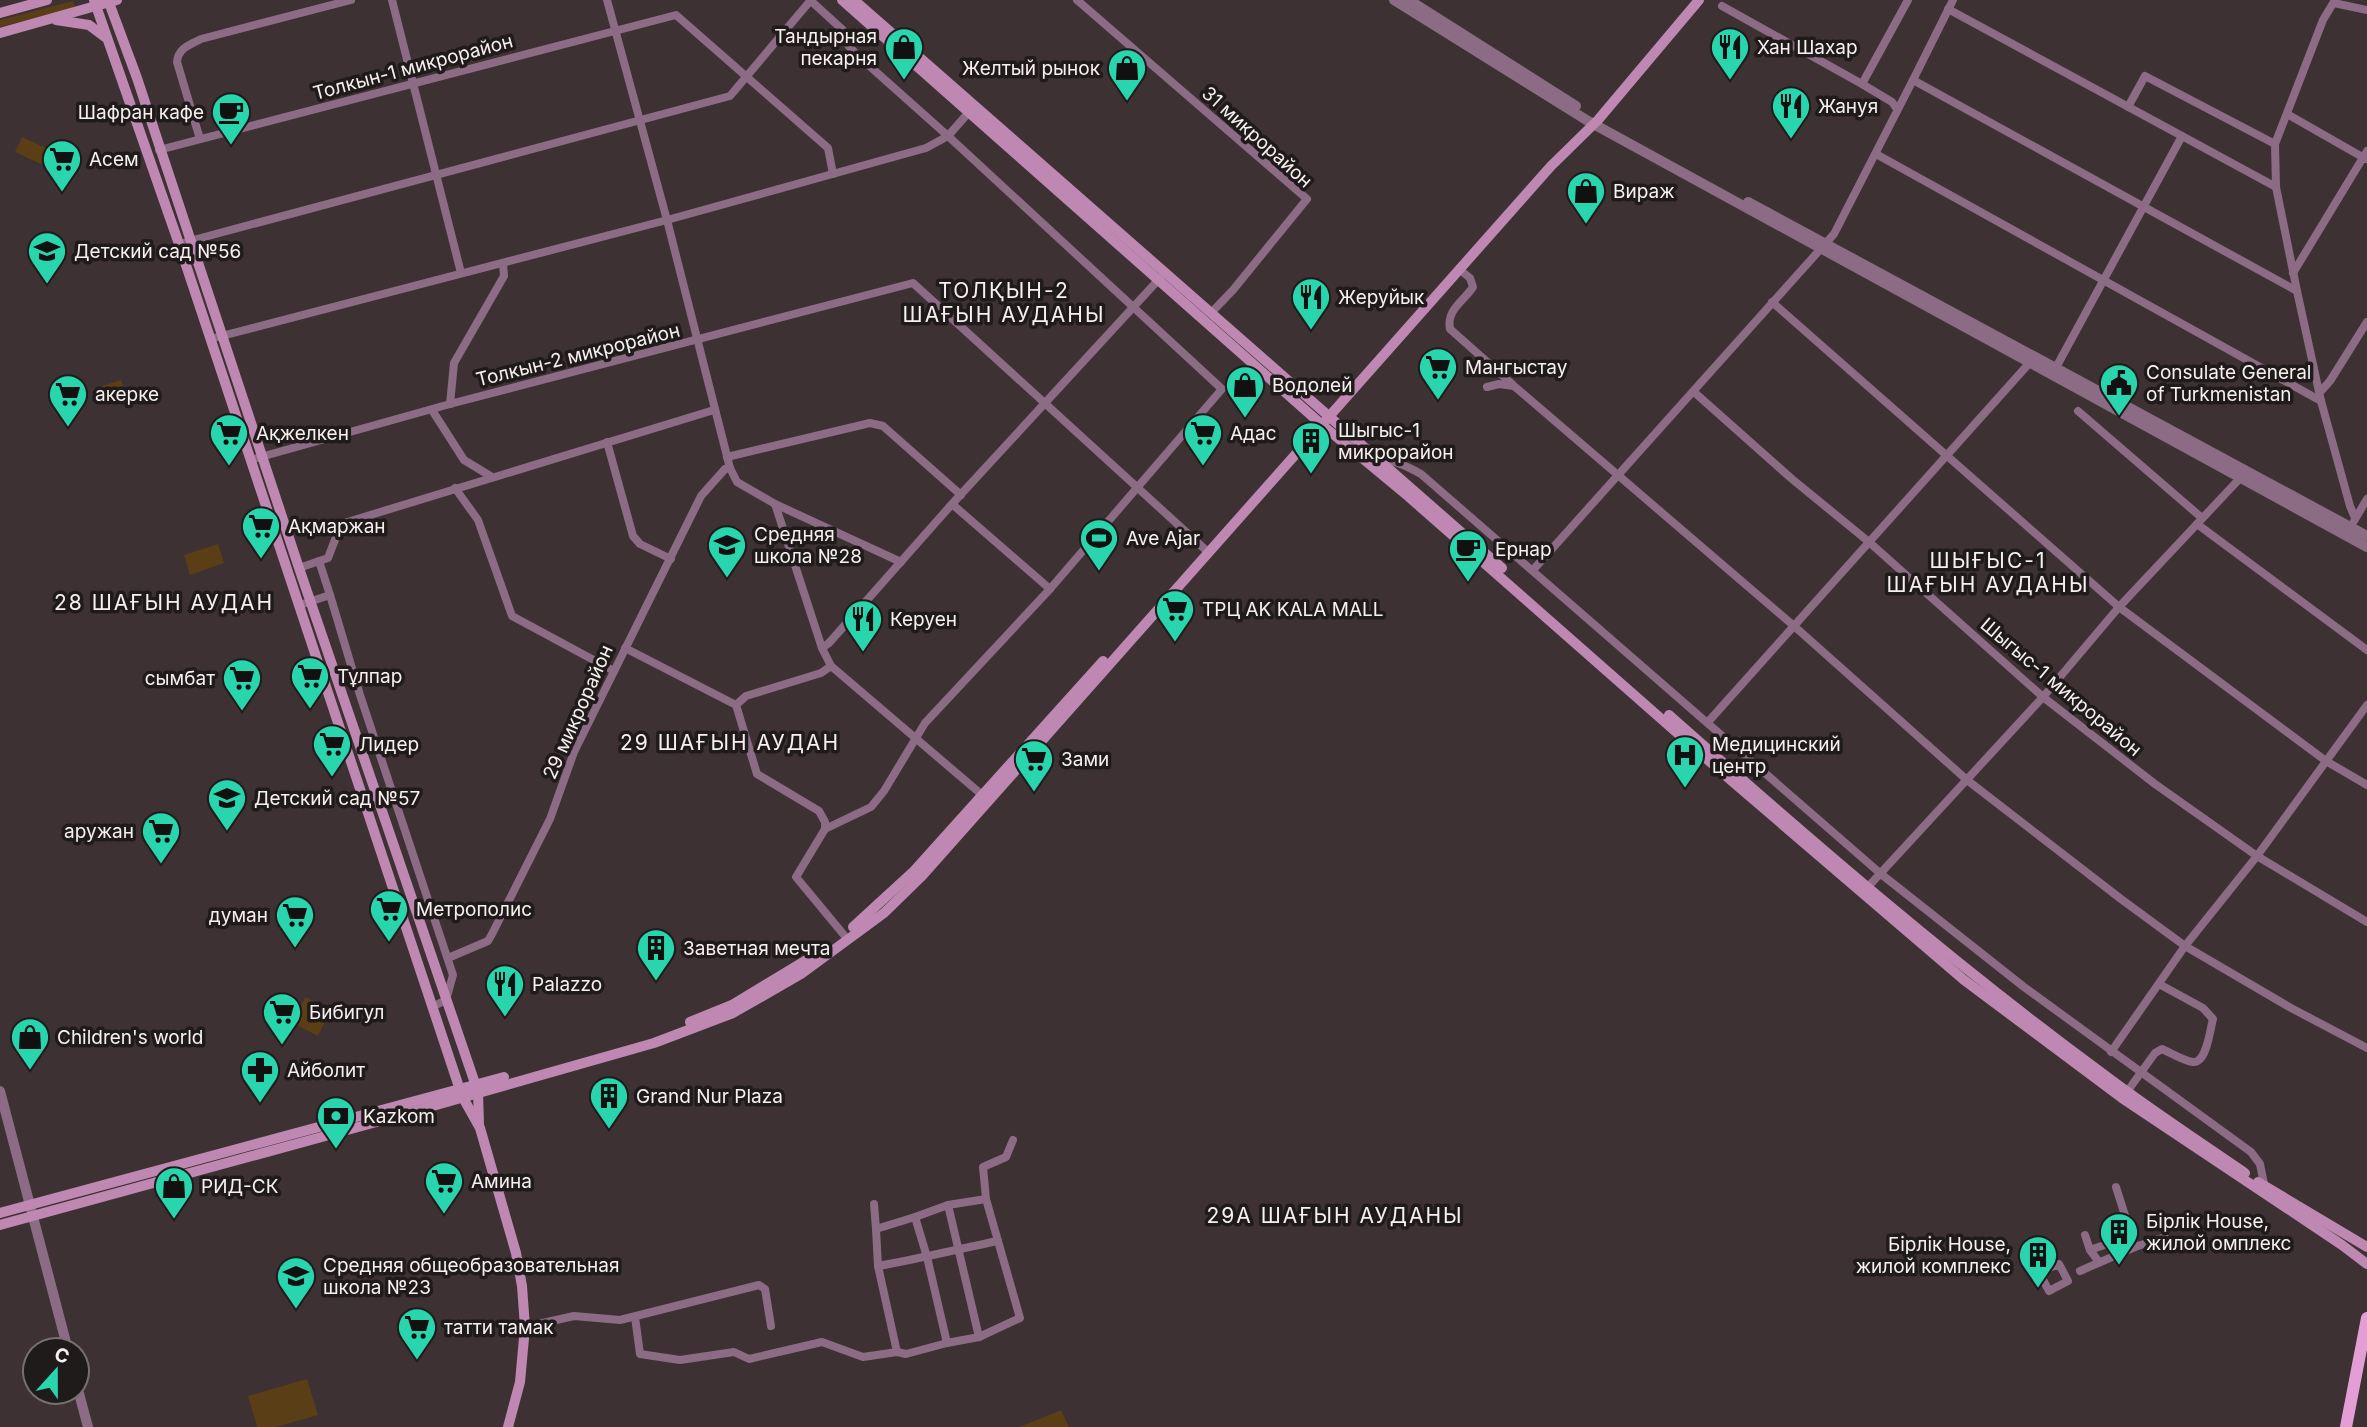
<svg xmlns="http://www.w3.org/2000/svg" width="2367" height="1427" font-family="Inter,sans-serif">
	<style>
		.green { fill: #593e16 }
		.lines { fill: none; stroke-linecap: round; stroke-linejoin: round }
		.minor { stroke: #8c6b85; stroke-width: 8 }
		.tertiary { stroke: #8c6b85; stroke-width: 10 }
		.secondary { stroke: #be88b2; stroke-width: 10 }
		.primary { stroke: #e39ed5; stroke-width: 12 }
		.labels { text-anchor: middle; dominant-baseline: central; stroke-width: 7; stroke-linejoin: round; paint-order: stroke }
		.poi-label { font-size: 19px; fill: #f7eff0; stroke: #201b1b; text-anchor: start }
		.street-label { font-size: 19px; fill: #f7eff0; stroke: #201b1b }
		.neighbourhood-label { font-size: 21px; letter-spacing: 2px; fill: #f7eff0; stroke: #201b1b }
	</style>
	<rect width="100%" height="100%" fill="#3d3133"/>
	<g class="green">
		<path d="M73 1 75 7 0 27V20Z"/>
		<path d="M22 137 48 149 41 164 15 152Z"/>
		<path d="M121 380 126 395 97 404 92 389Z"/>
		<path d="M218 544 224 563 190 575 184 555Z"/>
		<path d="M305 997 331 1009 318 1036 293 1023Z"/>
		<path d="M307 1379 318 1415 276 1427H257L248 1396Z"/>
		<path d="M1061 1410 1069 1427H1020Z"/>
	</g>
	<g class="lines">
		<g class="minor">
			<path d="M392 0 461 273"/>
			<path d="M607 0 667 220 730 468 737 482 775 504 822 648 831 666 981 794"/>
			<path d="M810 0 844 31 848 45 856 54 948 136 1222 389 1050 589 925 723 884 791 871 807 825 829"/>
			<path d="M1077 0 1307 199 1233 290 1211 313"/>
			<path d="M2335 0 2323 20 2275 144 2276 187 2297 291 2321 401 2350 506 2355 518"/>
			<path d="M2334 3 2367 10"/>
			<path d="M1722 6 1862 84 1892 102 1897 109"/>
			<path d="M1948 9 2276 187"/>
			<path d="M1913 80 1953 0"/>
			<path d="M1862 84 1908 0"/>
			<path d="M2128 107 2145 76 2275 144"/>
			<path d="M2287 114 2366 159"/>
			<path d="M200 139 177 62C178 48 190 45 201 39L351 0"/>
			<path d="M159 150 676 15 828 148 833 174"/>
			<path d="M1876 154 2321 401"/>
			<path d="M186 242 730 96 811 0"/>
			<path d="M1459 269 1470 278 1473 287C1464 301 1446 310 1450 329L1512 384"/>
			<path d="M2293 273 2367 151"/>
			<path d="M1772 302 2119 607 2326 761 2367 785"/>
			<path d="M210 339 667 220 926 148 948 136 969 112"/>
			<path d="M2053 373 2182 136"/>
			<path d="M1487 387 1499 384 1514 386 1794 626 1967 780 2121 899 2185 946 2291 1008 2367 1048"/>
			<path d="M1694 392 1792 479 1869 542 2043 697 2155 784 2257 856 2367 922"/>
			<path d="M2320 392 2330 381 2367 322"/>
			<path d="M450 404 454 363 504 276 503 263"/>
			<path d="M432 410 464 460 492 477"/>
			<path d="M2078 411 2202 518"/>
			<path d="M607 442 633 536 640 544 671 559"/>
			<path d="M727 457 870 423 883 426 961 495"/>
			<path d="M257 458 450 404 913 283 1208 552"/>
			<path d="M1375 458C1391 459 1407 466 1421 474L1881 874 2024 987 2251 1152 2260 1164 2265 1189"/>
			<path d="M455 488 478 520 512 616 614 671"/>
			<path d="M775 504 901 562"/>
			<path d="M952 504 1050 589"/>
			<path d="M2354 521 2367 499"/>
			<path d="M2197 524 2367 650"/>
			<path d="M319 561 330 595"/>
			<path d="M299 568 328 558 341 524 714 410"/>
			<path d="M1533 570 1834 234 1913 80 2297 291"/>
			<path d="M300 605 330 595 360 695 453 975 446 1000 432 1007"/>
			<path d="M625 648 736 705 757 774 819 811 825 822V829L796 877 844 935"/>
			<path d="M822 648 829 643 952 504 1161 277"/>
			<path d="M736 705 746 696 821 673 831 666"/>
			<path d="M1708 722 2033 359"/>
			<path d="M1866 889 2043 697 2119 607 2244 474"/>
			<path d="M448 958 488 941 492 934 550 819 574 752 701 496 725 469 730 468"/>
			<path d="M2111 1052 2185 946 2257 856 2367 705"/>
			<path d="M2124 1096 2155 1053 2162 1049C2171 1053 2184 1061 2193 1062 2207 1063 2210 1029 2213 1019L2203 1008 2159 984"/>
			<path d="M2116 1187 2135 1247 2165 1237"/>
			<path d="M986 1199 998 1241"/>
			<path d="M874 1204 876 1229 915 1217"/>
			<path d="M948 1205 915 1217 927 1257 947 1343 979 1337"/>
			<path d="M876 1229 878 1266"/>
			<path d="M2085 1235 2090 1250 2099 1262"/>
			<path d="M2090 1250 2130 1236"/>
			<path d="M2059 1264 2068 1281 2049 1291 2039 1272Z"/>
			<path d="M2080 1271 2135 1247"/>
			<path d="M635 1317 640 1354 680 1360 734 1352 749 1359 822 1342 863 1357 897 1352 906 1354 947 1343"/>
			<path d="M525 1327 574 1316 620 1320 759 1285 765 1289 771 1326"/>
			<path d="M897 1352 878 1266C918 1259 958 1249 998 1241L1020 1318 979 1337 948 1205 986 1199 983 1167 1006 1157 1013 1140"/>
		</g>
		<g class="tertiary">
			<path d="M1394 0 1588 121 2367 547"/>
			<path d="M1409 0 1576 106"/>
			<path d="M1748 202 2367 536"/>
			<path d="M0 1091 68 1350"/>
			<path d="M77 1386 88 1427"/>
		</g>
		<g class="secondary">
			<path d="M94 0 179 244 462 1096 480 1128 516 1253 522 1286 525 1327 520 1382 508 1427"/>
			<path d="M108 0 137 78 299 568 478 1092 479 1125"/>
			<path d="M842 0 1321 424 1409 497 1733 782 1964 980 2122 1098 2342 1245 2367 1264"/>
			<path d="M854 0 1502 568"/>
			<path d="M0 13 47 0"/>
			<path d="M56 20 89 25 105 37"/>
			<path d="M0 33 117 0"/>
			<path d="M1669 715C1809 839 1951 962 2102 1073 2148 1108 2197 1140 2245 1173"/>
			<path d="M853 927 913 872 1103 661"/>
			<path d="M690 1022 732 1005 818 953"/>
			<path d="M2258 1182 2367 1247"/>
			<path d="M0 1213 504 1077"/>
			<path d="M0 1225 380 1121 654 1043 733 1013 801 974 884 913 922 876 1551 166 1598 120 1699 0"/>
		</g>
		<path class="primary" d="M2346 1427 2367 1318"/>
	</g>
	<defs>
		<g id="shop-pin" transform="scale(2.0125)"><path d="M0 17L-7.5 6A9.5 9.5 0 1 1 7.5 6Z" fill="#28d5ad" stroke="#201b1b"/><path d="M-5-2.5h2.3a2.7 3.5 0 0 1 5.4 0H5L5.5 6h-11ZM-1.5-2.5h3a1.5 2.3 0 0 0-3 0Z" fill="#111"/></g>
		<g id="restaurant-pin" transform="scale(2.0125)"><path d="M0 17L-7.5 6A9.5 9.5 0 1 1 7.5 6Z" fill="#28d5ad" stroke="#201b1b"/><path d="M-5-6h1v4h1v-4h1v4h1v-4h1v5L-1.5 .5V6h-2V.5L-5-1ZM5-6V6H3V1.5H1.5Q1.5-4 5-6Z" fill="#111"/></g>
		<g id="cafe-pin" transform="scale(2.0125)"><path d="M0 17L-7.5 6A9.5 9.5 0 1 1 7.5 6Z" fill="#28d5ad" stroke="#201b1b"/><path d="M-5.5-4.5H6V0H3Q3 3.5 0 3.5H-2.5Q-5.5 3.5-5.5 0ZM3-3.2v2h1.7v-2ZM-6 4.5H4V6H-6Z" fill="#111"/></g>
		<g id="supermarket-pin" transform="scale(2.0125)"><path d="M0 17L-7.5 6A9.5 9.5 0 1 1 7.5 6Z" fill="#28d5ad" stroke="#201b1b"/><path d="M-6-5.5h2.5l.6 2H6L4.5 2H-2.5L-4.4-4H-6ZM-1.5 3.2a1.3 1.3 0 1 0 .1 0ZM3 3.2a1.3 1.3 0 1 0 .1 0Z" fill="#111"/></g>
		<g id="school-pin" transform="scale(2.0125)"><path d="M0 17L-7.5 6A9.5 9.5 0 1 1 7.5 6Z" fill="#28d5ad" stroke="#201b1b"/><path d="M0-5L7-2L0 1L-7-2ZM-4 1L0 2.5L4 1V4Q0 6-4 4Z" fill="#111"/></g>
		<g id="civic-pin" transform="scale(2.0125)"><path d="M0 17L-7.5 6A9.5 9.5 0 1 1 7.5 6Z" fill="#28d5ad" stroke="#201b1b"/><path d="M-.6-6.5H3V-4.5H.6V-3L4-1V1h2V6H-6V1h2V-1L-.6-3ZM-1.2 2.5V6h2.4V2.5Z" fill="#111"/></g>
		<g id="building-pin" transform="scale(2.0125)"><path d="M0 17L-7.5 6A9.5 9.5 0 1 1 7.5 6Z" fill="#28d5ad" stroke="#201b1b"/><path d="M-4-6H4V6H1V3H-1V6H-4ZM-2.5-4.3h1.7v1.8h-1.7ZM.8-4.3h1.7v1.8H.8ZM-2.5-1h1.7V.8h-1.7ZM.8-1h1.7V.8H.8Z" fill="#111"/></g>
		<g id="stadium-pin" transform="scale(2.0125)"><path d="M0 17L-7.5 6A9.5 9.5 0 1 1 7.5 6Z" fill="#28d5ad" stroke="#201b1b"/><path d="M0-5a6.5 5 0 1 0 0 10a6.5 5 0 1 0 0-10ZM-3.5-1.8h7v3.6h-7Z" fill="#111"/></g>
		<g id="hospital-pin" transform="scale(2.0125)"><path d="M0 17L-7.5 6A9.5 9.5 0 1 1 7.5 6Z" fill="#28d5ad" stroke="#201b1b"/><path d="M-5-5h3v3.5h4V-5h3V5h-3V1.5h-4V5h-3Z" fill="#111"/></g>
		<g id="pharmacy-pin" transform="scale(2.0125)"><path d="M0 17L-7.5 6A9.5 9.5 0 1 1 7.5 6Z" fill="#28d5ad" stroke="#201b1b"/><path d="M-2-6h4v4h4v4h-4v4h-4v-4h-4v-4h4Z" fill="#111"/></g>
		<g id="bank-pin" transform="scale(2.0125)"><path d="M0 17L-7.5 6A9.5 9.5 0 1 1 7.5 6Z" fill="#28d5ad" stroke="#201b1b"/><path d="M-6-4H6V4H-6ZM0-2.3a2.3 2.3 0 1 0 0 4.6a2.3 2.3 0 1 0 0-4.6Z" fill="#111"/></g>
	</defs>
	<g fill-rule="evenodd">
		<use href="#shop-pin" x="904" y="47"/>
		<use href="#restaurant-pin" x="1730" y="47"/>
		<use href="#shop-pin" x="1127" y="68"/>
		<use href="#restaurant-pin" x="1791" y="106"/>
		<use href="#cafe-pin" x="231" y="112"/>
		<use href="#supermarket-pin" x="62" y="159"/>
		<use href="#shop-pin" x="1586" y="191"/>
		<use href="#school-pin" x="47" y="251"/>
		<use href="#restaurant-pin" x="1311" y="297"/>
		<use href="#supermarket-pin" x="1438" y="367"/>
		<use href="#civic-pin" x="2119" y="383"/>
		<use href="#shop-pin" x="1245" y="385"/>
		<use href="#supermarket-pin" x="68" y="394"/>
		<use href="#supermarket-pin" x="229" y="433"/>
		<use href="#supermarket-pin" x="1203" y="433"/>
		<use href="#building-pin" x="1311" y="441"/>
		<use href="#supermarket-pin" x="261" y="526"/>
		<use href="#stadium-pin" x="1099" y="538"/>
		<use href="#school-pin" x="727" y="545"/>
		<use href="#cafe-pin" x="1468" y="549"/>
		<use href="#supermarket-pin" x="1175" y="609"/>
		<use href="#restaurant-pin" x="863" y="619"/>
		<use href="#supermarket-pin" x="310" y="676"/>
		<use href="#supermarket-pin" x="242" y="678"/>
		<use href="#supermarket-pin" x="332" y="744"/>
		<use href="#hospital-pin" x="1685" y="755"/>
		<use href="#supermarket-pin" x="1034" y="759"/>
		<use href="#school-pin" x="227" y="798"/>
		<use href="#supermarket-pin" x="161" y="831"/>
		<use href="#supermarket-pin" x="389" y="909"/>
		<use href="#supermarket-pin" x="295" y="915"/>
		<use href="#building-pin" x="656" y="948"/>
		<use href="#restaurant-pin" x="505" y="984"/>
		<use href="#supermarket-pin" x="282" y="1012"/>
		<use href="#shop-pin" x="30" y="1037"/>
		<use href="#pharmacy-pin" x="260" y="1070"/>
		<use href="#building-pin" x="609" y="1096"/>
		<use href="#bank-pin" x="336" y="1116"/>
		<use href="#supermarket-pin" x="444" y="1181"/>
		<use href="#shop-pin" x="174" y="1186"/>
		<use href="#building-pin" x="2119" y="1232"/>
		<use href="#building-pin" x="2038" y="1255"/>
		<use href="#school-pin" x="296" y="1276"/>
		<use href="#supermarket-pin" x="417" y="1327"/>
	</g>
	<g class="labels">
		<g class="poi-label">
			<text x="877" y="36" text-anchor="end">Тандырная<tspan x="877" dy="22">пекарня</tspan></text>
			<text x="1757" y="47">Хан Шахар</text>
			<text x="1100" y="68" text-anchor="end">Желтый рынок</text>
			<text x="1818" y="106">Жануя</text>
			<text x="204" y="112" text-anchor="end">Шафран кафе</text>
			<text x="89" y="159">Асем</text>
			<text x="1613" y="191">Вираж</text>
			<text x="74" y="251">Детский сад №56</text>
			<text x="1338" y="297">Жеруйык</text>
			<text x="1465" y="367">Мангыстау</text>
			<text x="2146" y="372">Consulate General<tspan x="2146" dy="22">of Turkmenistan</tspan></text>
			<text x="1272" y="385">Водолей</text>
			<text x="95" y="394">акерке</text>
			<text x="1338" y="430">Шыгыс-1<tspan x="1338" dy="22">микрорайон</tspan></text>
			<text x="256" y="433">Ақжелкен</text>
			<text x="1230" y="433">Адас</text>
			<text x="288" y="526">Ақмаржан</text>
			<text x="754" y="534">Средняя<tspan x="754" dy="22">школа №28</tspan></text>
			<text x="1126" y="538">Ave Ajar</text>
			<text x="1495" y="549">Ернар</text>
			<text x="1202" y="609">ТРЦ AK KALA MALL</text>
			<text x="890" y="619">Керуен</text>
			<text x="337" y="676">Тұлпар</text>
			<text x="215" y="678" text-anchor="end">сымбат</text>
			<text x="359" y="744">Лидер</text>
			<text x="1712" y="744">Медицинский<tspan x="1712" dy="22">центр</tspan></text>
			<text x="1061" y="759">Зами</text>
			<text x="254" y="798">Детский сад №57</text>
			<text x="134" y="831" text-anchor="end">аружан</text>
			<text x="416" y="909">Метрополис</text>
			<text x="268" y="915" text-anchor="end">думан</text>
			<text x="683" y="948">Заветная мечта</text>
			<text x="532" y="984">Palazzo</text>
			<text x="309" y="1012">Бибигул</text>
			<text x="57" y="1037">Children's world</text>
			<text x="287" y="1070">Айболит</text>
			<text x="636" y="1096">Grand Nur Plaza</text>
			<text x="363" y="1116">Kazkom</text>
			<text x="471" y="1181">Амина</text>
			<text x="201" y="1186">РИД-СК</text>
			<text x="2146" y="1221">Бірлік House,<tspan x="2146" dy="22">жилой омплекс</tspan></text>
			<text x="2011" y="1244" text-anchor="end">Бірлік House,<tspan x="2011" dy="22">жилой комплекс</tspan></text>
			<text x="323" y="1265">Средняя общеобразовательная<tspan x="323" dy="22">школа №23</tspan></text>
			<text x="444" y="1327">татти тамак</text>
		</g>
		<g class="street-label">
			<text transform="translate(413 67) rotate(-15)">Толкын-1 микрорайон</text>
			<text transform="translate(1257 137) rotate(42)">31 микрорайон</text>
			<text transform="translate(578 355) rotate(-14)">Толкын-2 микрорайон</text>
			<text transform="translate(2061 687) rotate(40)">Шыгыс-1 микрорайон</text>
			<text transform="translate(578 712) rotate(-66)">29 микрорайон</text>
		</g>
		<g class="neighbourhood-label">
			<text x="1004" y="290">ТОЛҚЫН-2<tspan x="1004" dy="24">ШАҒЫН АУДАНЫ</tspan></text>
			<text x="1988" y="560">ШЫҒЫС-1<tspan x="1988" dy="24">ШАҒЫН АУДАНЫ</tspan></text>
			<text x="164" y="602">28 ШАҒЫН АУДАН</text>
			<text x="730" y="742">29 ШАҒЫН АУДАН</text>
			<text x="1335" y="1215">29А ШАҒЫН АУДАНЫ</text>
		</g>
	</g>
	<g transform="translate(56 1371) rotate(21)"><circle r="33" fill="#201b1b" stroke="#767070" stroke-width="2"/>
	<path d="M0-5L12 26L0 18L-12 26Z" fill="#28d5ad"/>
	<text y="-10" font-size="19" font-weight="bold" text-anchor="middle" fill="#f7eff0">С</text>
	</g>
</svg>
